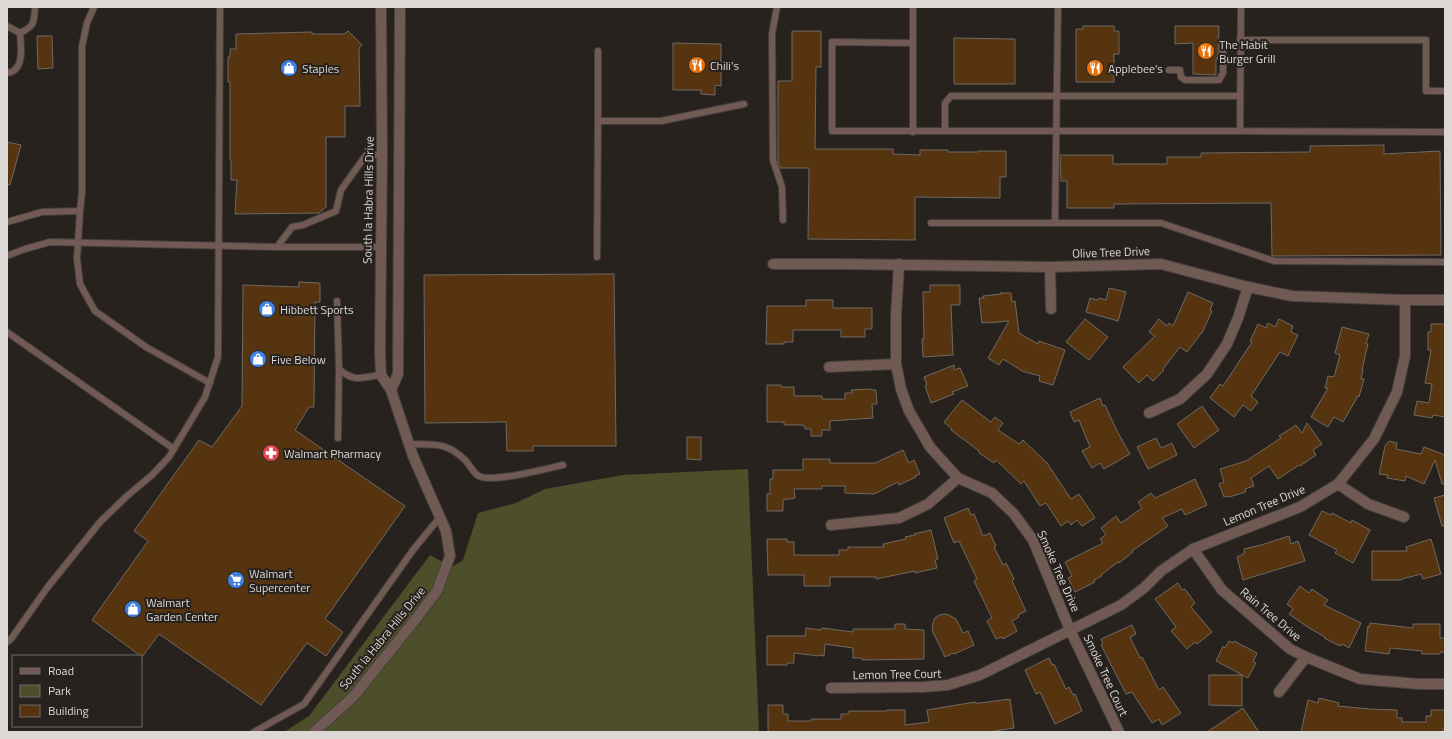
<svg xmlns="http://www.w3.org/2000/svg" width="1452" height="739" font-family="'Titillium Web',sans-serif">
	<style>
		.green { fill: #4d4f2a }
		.building { fill: #573410; stroke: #6f6964 }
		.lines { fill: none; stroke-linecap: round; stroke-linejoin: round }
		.service-casing { stroke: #443f3b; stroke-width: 8 }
		.minor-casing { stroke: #443f3b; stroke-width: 12 }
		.service { stroke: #715a54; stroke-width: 6 }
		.minor { stroke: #715a54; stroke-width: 10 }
		.labels { text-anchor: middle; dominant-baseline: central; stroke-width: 4; stroke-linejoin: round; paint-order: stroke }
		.poi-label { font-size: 12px; fill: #dbd8d5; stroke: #27221e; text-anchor: start }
		.street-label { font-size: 12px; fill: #dbd8d5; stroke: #27221e }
	</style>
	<rect width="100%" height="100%" fill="#27221e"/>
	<path class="green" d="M748 469 759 732H284L309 716 430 555 452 567 463 560 478 513 516 503 545 489 623 475Z"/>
	<g class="building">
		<path d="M1083 26H1114V31H1119V54H1114V82H1076V29H1083Z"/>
		<path d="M1175 26H1219L1218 59H1216V75L1193 74V43L1175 44Z"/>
		<path d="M348 31 362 45 359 48 360 106H345V137H326V207L319 213 235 214 237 180H231V160H230V82H228V57H230V49H236V34L312 32V34H344Z"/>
		<path d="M792 31H821V67H816L815 149H893V154L920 155V150H948V152H978V151H1006V177H1000V198L915 197V240L808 239 809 168H780L778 160V81H792Z"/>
		<path d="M37 36H52L53 68 38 69Z"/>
		<path d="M954 38 1015 39V84H954Z"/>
		<path d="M673 43 721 44V86L715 85V95L701 94V90H673Z"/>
		<path d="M7 142 21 145 10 185 7 184Z"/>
		<path d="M1384 145V154L1440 151 1441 255 1272 256 1271 203 1114 204V208H1067V181H1061L1060 155H1113V164H1167V157H1201V153L1310 152V146Z"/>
		<path d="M614 274 616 446H533V451H507L506 422 425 423 424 275Z"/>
		<path d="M299 282 320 283V302H315L314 407H309L295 430 405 506 325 619 343 632 326 656 307 643 261 705 159 634 142 657 92 620 148 541 134 531 199 440 212 447 242 406 243 285 299 287Z"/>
		<path d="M930 285H960V305H951L953 355 923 357 922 339H924L923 292H930Z"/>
		<path d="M1109 288 1126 292 1118 321 1086 312 1090 298 1098 300 1099 298 1106 300Z"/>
		<path d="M1188 292 1213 303 1210 310 1212 311 1203 331 1187 352 1180 347 1163 369 1164 370 1153 381 1147 375 1139 383 1123 367 1155 336 1149 332 1159 319 1167 326 1169 323 1173 326Z"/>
		<path d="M1000 293H1011L1012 302 1015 301 1019 333 1038 344 1039 341 1065 350 1053 385 1039 381 1040 376 1022 371 1003 359 999 365 988 358 1009 321 987 323V322L982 323 979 298H984L983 296 1001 294Z"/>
		<path d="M806 300H833V308H872V329H865V337H841V330H793V342H784V344H766L767 306H806Z"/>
		<path d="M1085 319 1108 337 1089 360 1066 342Z"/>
		<path d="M1279 319 1293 326 1291 332 1298 335 1288 356 1280 352 1251 396 1258 402 1251 411 1243 405 1234 417 1210 398 1220 384 1223 386 1252 342 1250 341 1258 324 1266 328 1268 323 1275 327Z"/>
		<path d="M1431 324H1445V417L1433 415 1432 418 1414 415 1417 401 1429 403 1432 384 1425 383 1431 350H1428V332H1431Z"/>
		<path d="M1342 327 1369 334 1366 344H1368L1362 370H1363L1361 379H1364L1359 397 1358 396 1343 422 1334 417 1328 427 1311 417 1328 388H1325L1328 376 1334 377 1340 355 1335 353Z"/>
		<path d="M954 365V370L960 368 968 386 952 392 954 394 931 403 925 386 927 385 924 377Z"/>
		<path d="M767 385H781V387H794V396H822V399H845V393H852L851 390 871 389V390H876L877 404H872L873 418 830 421V430H822V436H811V429H805V426H803V425H784V422H767Z"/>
		<path d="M1100 398 1103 406 1105 405 1117 431 1130 454 1104 469 1100 463 1092 468 1082 451 1090 447 1079 420 1074 422 1070 412Z"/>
		<path d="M962 400 991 422 995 417 1003 423 998 430 1019 444 1023 440 1047 463 1071 499 1079 494 1095 518 1082 526 1077 520 1071 525 1068 521 1061 526 1046 503 1040 506 1024 481 1021 484 996 460 994 463 979 453V451L951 430 952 429 944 422Z"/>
		<path d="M1202 406 1219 430 1194 448 1177 424Z"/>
		<path d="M1307 423 1322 444 1313 450 1316 455 1300 466 1299 465 1278 479 1269 466 1251 478 1254 486 1245 489 1246 492 1229 497V496L1224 497 1219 484 1224 482 1220 469 1246 461 1281 438 1279 436 1296 425 1302 433Z"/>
		<path d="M687 437H701V460L687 459Z"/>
		<path d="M1156 438 1161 448 1172 443 1177 455 1148 469 1137 447Z"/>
		<path d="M1389 441 1397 443 1396 449 1421 454 1424 447 1445 455V484H1442L1435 460 1424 484 1406 476 1405 481 1387 478 1388 475 1379 474 1385 446Z"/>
		<path d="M903 450 909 463 914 460 920 474 915 476 916 477 899 485 898 482 874 494 845 493V486H822V489H794L795 498 783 500V511H767V494H770V479H773V470H803V459H830V463H875Z"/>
		<path d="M1195 479 1207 505 1185 515 1182 509 1162 518 1168 526 1132 551 1133 552 1119 563 1118 562 1101 575 1102 576 1094 580 1095 582 1075 592 1068 578 1072 576 1065 562 1103 543 1100 539 1106 535 1101 528 1116 516 1121 523 1142 508 1138 502 1151 493 1155 498Z"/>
		<path d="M1445 495V526H1442L1434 498Z"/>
		<path d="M968 508 971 515 974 514 983 536 990 533 996 546 994 547 1003 565 1006 563 1014 579 1012 581 1026 611 1018 615 1019 617 1012 621 1017 631 1003 639 1002 637 996 639 987 621 992 618 974 581 977 579 959 541 954 543 944 518Z"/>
		<path d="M1322 511 1331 515 1332 513 1351 523 1352 520 1370 530 1353 563 1335 553 1337 550 1309 535Z"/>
		<path d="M931 530 938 559 935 560 937 568 915 573V571L876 579V577H830V586H804V575H768L767 539H787V542H794V555H839V550H848V547H884L883 544 906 539 905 537 915 535 914 534Z"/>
		<path d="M1289 536 1291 544 1298 541 1305 561 1243 580 1237 557 1245 553 1244 549 1261 545Z"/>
		<path d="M1431 539 1441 574 1423 579 1421 574 1402 579V580H1372V551H1407L1406 547Z"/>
		<path d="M1178 583 1182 590 1185 589 1195 603 1191 607 1212 632 1197 644 1195 642 1187 649 1171 631 1176 627 1155 599Z"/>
		<path d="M1300 586 1309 593 1312 589 1328 600 1324 605 1361 623 1349 648 1342 644 1340 646 1324 638 1325 637 1309 628 1289 614 1293 609 1287 604Z"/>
		<path d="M945 614 949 615 956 619 963 633 968 631 974 645 954 654 953 653 945 657 932 630 933 623 935 618 939 615Z"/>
		<path d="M1370 623 1413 628V624H1440V638H1445V652H1440V654H1422V651L1390 648 1389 654 1365 651 1368 626 1369 627Z"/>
		<path d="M895 624H905V629L924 630V659L862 660V658H853V648L825 644 824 656 819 655V656L794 653V663H787V665H767V636H805L806 628 821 630 822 628 853 632V629H895Z"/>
		<path d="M1132 625 1136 634 1130 637 1140 658 1142 657 1159 690 1163 687 1181 713 1162 725 1159 719 1152 723 1132 692 1126 694 1101 645 1103 644 1101 639Z"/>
		<path d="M1229 641 1233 643 1234 641 1257 653 1253 662 1256 663 1248 678 1216 661 1223 646 1225 648Z"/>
		<path d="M1049 658 1052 665 1054 664 1066 689 1069 687 1073 695 1075 694 1082 711 1055 724 1040 692 1036 694 1025 670Z"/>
		<path d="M1209 675H1242V706L1209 705Z"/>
		<path d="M1319 698 1339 703 1338 706 1370 709 1397 710V718H1402V722H1426V716H1431V710H1445V728H1443V732H1301L1308 700 1318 703Z"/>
		<path d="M1010 699 1014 728 989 732H768V705H783V714H788V721H811V719H841V714H849V711H887V710H905V725L929 722 927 710 975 702V703H980Z"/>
		<path d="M1243 708 1259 732H1207Z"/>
	</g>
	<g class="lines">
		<g class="service-casing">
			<g id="service">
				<path d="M777 7 772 34 773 160 782 187 783 220"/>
				<path d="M913 7V43L832 42V131H1240"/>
				<path d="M1241 7 1240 131 1445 132"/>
				<path d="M7 26 20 33C21 46 25 71 7 73"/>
				<path d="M20 33C35 26 34 22 35 7"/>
				<path d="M1240 40H1426V91H1445"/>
				<path d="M598 51V121H661L744 104"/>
				<path d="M1169 70H1180L1181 77 1185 80H1219L1223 73V46H1240"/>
				<path d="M945 131V103L951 96H1240"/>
				<path d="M913 132V43"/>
				<path d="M80 211 77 259 80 284 95 311 146 347 210 383"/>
				<path d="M7 222 42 212 80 211 82 193V46L87 23 94 7"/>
				<path d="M1055 222 1058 7"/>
				<path d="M931 223H1161L1274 261 1445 262"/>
				<path d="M277 247 292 227 303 225 336 211 341 190 366 155H382"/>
				<path d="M9 255 25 249 50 242 277 247H381"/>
				<path d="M597 257 598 121"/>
				<path d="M337 301 339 369C354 383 363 377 381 375"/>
				<path d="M7 332 174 449"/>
				<path d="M338 438 339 369"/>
				<path d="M409 444C433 445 446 441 465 460 470 465 473 473 479 476 493 483 546 469 563 465"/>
				<path d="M7 642 11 639 47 588 100 522 127 496 152 475 169 457 205 397 218 357 220 7"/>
				<path d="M254 732 304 704 413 550 440 517"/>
			</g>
		</g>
		<g class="minor-casing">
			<g id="minor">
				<path d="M773 264H842L1050 267 1161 264 1248 287 1292 296 1405 300H1445"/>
				<path d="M899 264 896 316V364L901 389 909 411 930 447 958 478 992 493 1014 514 1033 540 1070 630 1119 732"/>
				<path d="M1050 267 1051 309"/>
				<path d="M829 367 896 364"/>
				<path d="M391 390 398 374 400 7"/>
				<path d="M1149 413 1180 399 1207 374 1227 344 1238 318 1248 287"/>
				<path d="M1338 484 1368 504 1404 517"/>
				<path d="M831 525 899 518 928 504 958 478"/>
				<path d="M1193 549 1222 590 1290 649 1306 657 1360 679 1419 684H1445"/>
				<path d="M831 688 923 687 948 685 980 675 1121 605 1144 588 1161 571 1193 549 1300 507 1338 484 1374 439 1397 392 1405 356V300"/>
				<path d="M1279 692 1306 657"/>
				<path d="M314 732 353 697 415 620 437 591 450 556 446 531 413 456 391 390 381 375 380 353 382 155 381 7"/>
			</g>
		</g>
		<use href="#service" class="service"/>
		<use href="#minor" class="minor"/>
	</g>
	<defs>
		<g id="restaurant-disc" transform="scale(0.9)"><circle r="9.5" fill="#e8710a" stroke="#27221e"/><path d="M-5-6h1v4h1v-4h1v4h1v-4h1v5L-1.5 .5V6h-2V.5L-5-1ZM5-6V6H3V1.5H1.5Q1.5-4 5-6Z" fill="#fff"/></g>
		<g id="shop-disc" transform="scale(0.9)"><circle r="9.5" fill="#3f7fe0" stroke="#27221e"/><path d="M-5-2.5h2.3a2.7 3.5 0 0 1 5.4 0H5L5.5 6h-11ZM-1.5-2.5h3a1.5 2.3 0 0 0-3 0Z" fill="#fff"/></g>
		<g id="pharmacy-disc" transform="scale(0.9)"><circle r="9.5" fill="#e0444e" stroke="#27221e"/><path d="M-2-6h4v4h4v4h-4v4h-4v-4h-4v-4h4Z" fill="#fff"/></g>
		<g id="supermarket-disc" transform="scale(0.9)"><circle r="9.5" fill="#3f7fe0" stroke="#27221e"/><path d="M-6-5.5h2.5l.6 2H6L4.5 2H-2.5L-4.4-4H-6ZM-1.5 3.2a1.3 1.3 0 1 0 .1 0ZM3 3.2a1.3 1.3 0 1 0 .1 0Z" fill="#fff"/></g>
	</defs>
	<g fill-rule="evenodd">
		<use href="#restaurant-disc" x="1206" y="51"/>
		<use href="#restaurant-disc" x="697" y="65"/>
		<use href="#shop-disc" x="289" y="68"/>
		<use href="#restaurant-disc" x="1095" y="68"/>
		<use href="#shop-disc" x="267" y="309"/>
		<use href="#shop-disc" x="258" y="359"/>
		<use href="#pharmacy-disc" x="271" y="453"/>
		<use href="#supermarket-disc" x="236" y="580"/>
		<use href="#shop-disc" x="133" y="609"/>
	</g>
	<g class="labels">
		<g class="poi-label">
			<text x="1219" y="44">The Habit<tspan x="1219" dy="14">Burger Grill</tspan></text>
			<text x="710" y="65">Chili's</text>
			<text x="302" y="68">Staples</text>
			<text x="1108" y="68">Applebee's</text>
			<text x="280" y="309">Hibbett Sports</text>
			<text x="271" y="359">Five Below</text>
			<text x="284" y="453">Walmart Pharmacy</text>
			<text x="249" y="573">Walmart<tspan x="249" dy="14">Supercenter</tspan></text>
			<text x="146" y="602">Walmart<tspan x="146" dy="14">Garden Center</tspan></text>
		</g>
		<g class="street-label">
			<text transform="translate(368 200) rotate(-89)">South la Habra Hills Drive</text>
			<text transform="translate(1111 252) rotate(-2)">Olive Tree Drive</text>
			<text transform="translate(1264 505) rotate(-23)">Lemon Tree Drive</text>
			<text transform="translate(1059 571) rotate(66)">Smoke Tree Drive</text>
			<text transform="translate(1271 614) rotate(40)">Rain Tree Drive</text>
			<text transform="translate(382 638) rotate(-51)">South la Habra Hills Drive</text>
			<text transform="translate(897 674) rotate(-1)">Lemon Tree Court</text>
			<text transform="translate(1106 675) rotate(65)">Smoke Tree Court</text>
		</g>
	</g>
	<rect width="1452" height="739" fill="none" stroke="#dbd8d5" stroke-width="16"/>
	<rect x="12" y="655" width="130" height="72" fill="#27221e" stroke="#6f6b67"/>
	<rect x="20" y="668" width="20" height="6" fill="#715a54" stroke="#6f6b67"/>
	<text x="48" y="675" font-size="12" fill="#dbd8d5">Road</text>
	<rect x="20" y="685" width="20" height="12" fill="#4d4f2a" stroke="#6f6b67"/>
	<text x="48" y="695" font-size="12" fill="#dbd8d5">Park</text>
	<rect x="20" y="705" width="20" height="12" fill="#573410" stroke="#6f6b67"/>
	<text x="48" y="715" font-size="12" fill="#dbd8d5">Building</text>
</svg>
